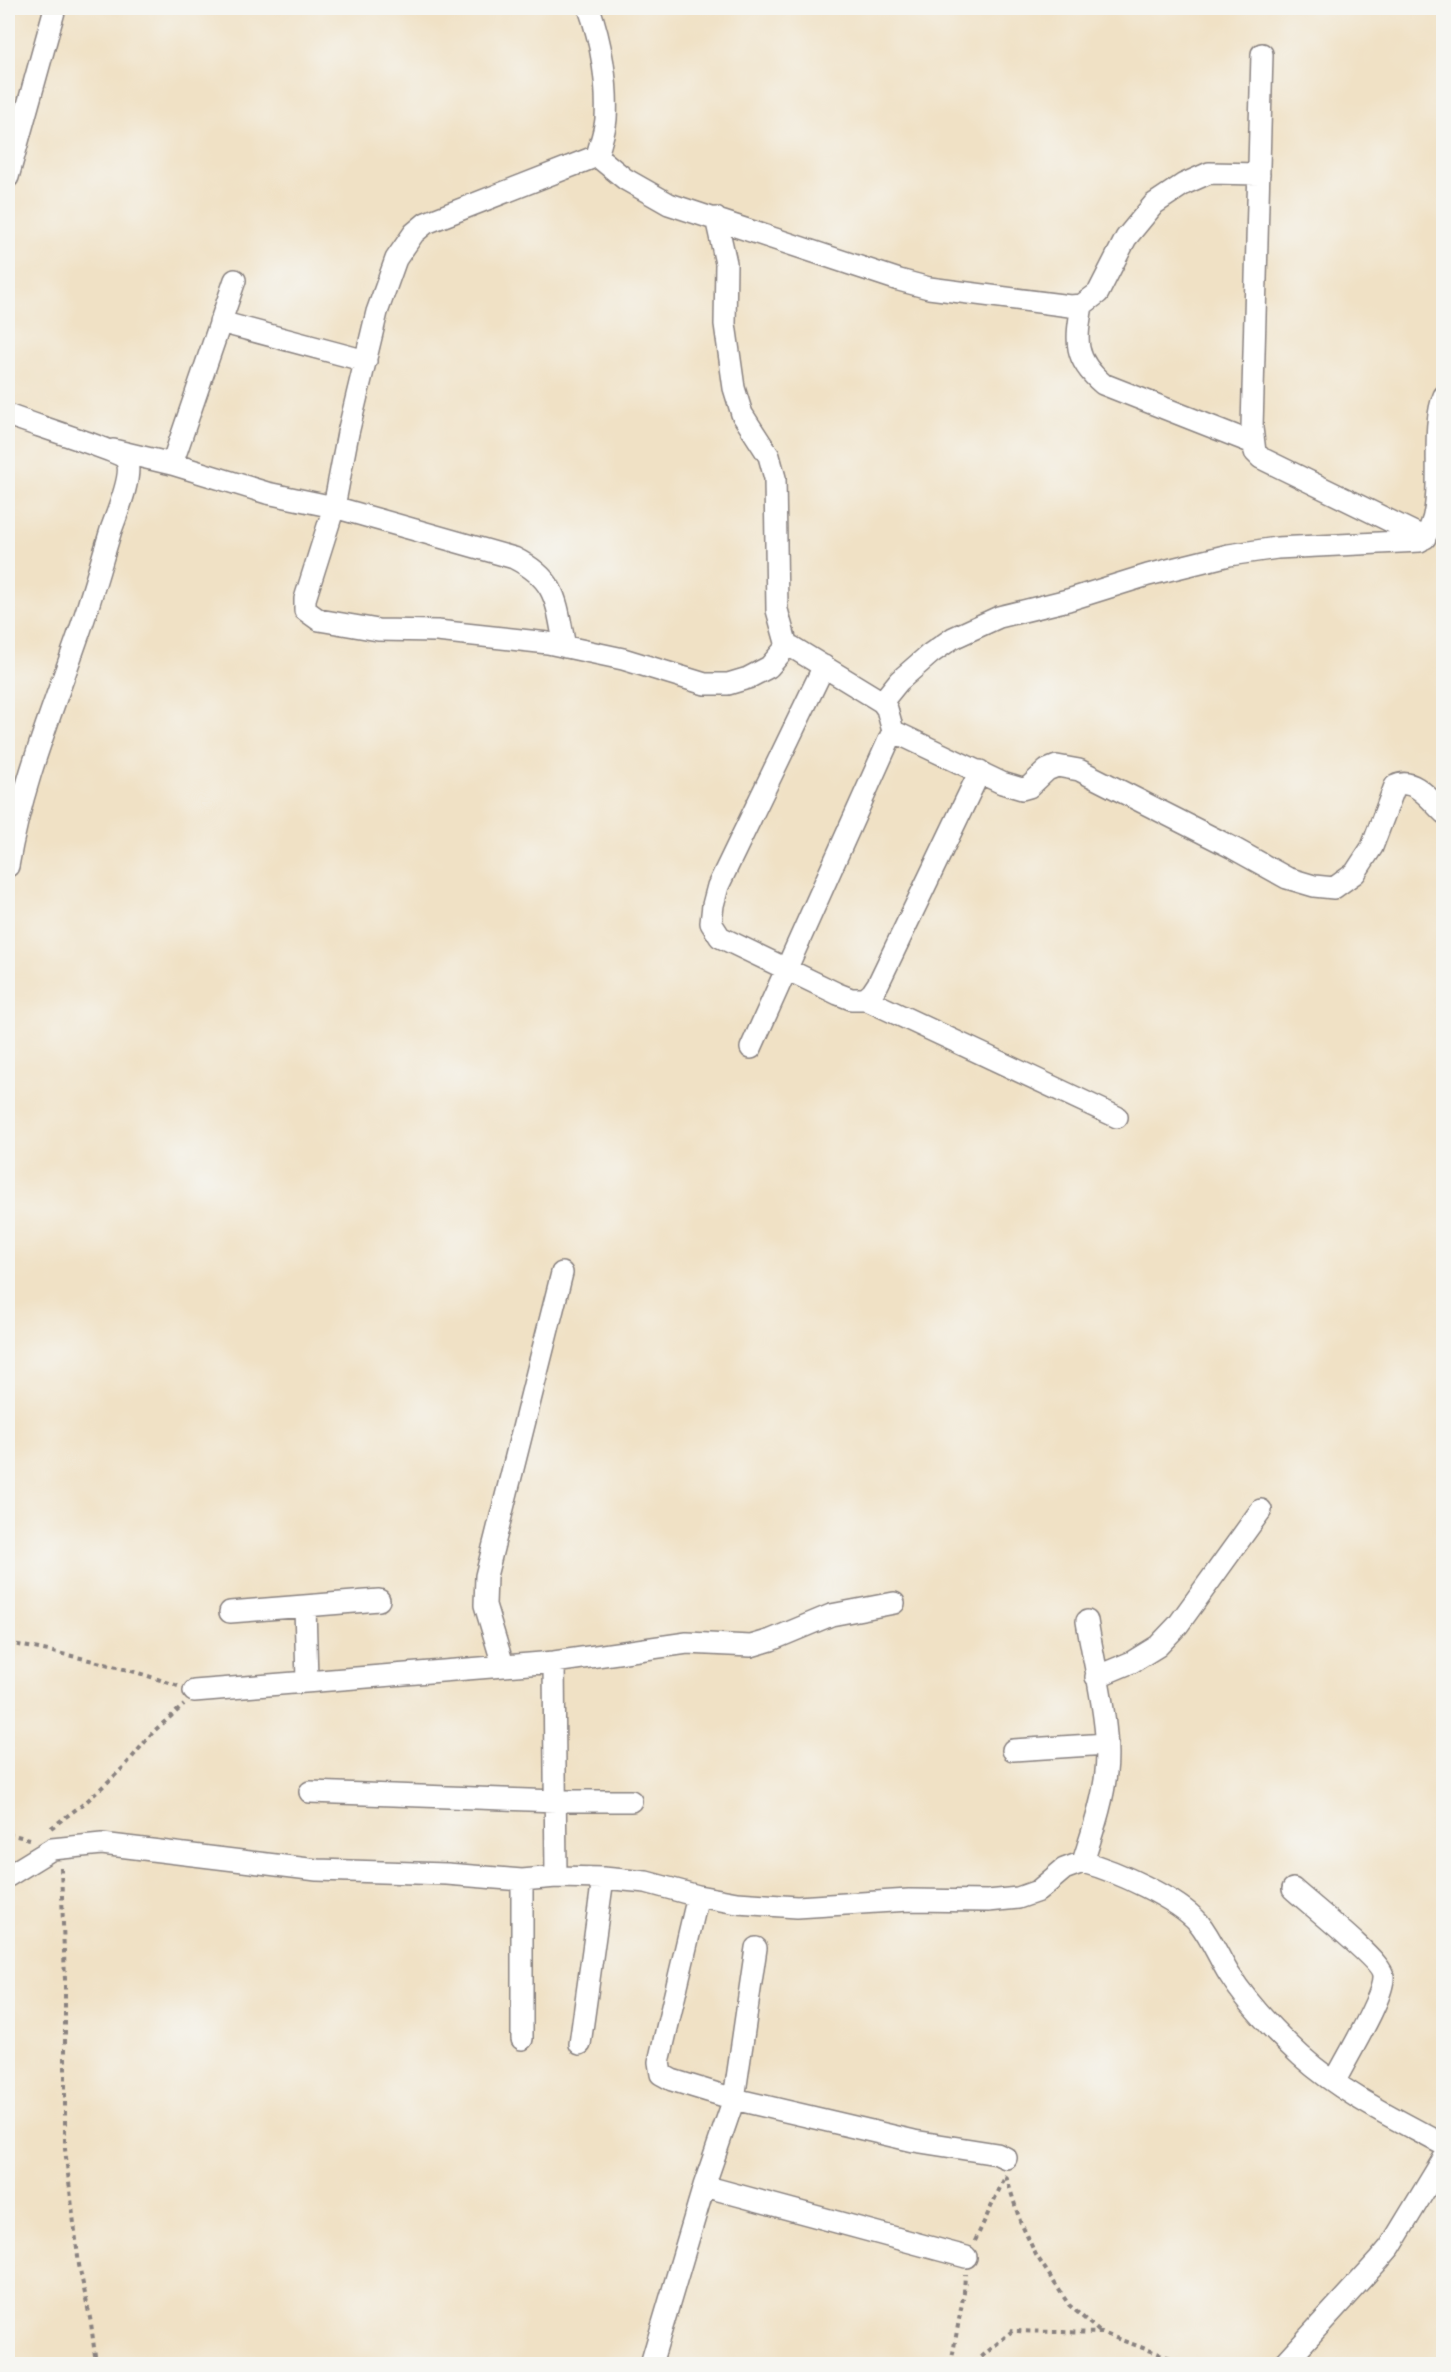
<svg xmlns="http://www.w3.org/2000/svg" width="1451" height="2372" viewBox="0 0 1451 2372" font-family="Alegreya,serif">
<rect width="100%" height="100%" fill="#f6f6f2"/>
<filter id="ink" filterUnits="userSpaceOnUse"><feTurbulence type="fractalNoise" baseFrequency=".0167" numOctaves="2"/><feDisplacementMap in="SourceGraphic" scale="12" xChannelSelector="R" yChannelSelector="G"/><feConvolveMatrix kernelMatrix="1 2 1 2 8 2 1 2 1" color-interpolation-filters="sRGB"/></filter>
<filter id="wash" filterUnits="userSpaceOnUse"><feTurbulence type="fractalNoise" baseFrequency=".008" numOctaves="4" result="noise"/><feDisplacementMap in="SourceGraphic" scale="24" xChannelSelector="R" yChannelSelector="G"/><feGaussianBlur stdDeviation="1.35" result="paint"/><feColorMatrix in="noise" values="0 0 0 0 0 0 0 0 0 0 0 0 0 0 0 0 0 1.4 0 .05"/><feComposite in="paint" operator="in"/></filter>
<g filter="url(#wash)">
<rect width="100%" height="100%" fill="#f0e1c5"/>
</g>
<g filter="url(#ink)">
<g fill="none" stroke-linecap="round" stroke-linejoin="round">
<defs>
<path id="minor" d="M 589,8 C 601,41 608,83 606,119 C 605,131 600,144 597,156 L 426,223 L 414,233 L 396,259 L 377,312 L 348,433 L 334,507 L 305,599 L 305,610 L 319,620 L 378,630 L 437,631 L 548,643 L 623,659 L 705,684 L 728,684 L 748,678 L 769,667 L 787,646 L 792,647 L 882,702 L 887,709 L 893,731
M 1262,54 L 1252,428 L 1255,452 L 1261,458 L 1425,538
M 597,156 L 625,179 L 669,204 L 899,280 L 929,288 L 1070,306 L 1082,305 L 1098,293 L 1126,238 L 1154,204 L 1184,184 L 1209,173 L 1259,174
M 8,177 L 55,8
M 716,218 L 726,263 L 725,324 L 734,388 L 742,414 L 769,456 L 775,478 L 777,610 L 787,646
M 1082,305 C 1076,341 1073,358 1103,384 L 1253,443
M 220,322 L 366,361
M 8,415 C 25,422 120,451 126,460 C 134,473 116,516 111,530 C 100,566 90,603 77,639 C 51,714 21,787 8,866
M 113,450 L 172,464 L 267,493 L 334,507 L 514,558 C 558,580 556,602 565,647
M 172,464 L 235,280
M 824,666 L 718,886 L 713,905 L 711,923 L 720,937 L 838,994 L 851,999 L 865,999 L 1117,1117
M 882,702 L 899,681 L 930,654 L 953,638 L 999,617 L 1068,600 L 1148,575 L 1229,555 L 1277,548 L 1420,541 C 1451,517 1427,435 1444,396
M 865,999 L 872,993 L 878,984 L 980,771
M 751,1048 L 893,731 L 1002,783 L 1022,789 L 1029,787 L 1047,770 L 1057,766 L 1079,770 L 1233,848 L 1287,878 L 1314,886 L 1334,888 L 1355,873 L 1372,847 L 1395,786 C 1414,776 1431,801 1444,813
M 305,1606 L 307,1681
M 230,1612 L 379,1600
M 554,1662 L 556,1877
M 503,1665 L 485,1605 L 486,1576 L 562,1273
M 1096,1677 L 1132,1662 L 1158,1646 L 1178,1625 L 1261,1510
M 194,1691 L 554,1662 L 687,1643 L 751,1646 L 771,1640 L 831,1615 L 894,1603
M 1013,1750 L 1107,1744
M 310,1792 L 556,1801 L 631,1801
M 1083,1862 C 1092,1833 1103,1803 1106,1772 C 1111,1729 1094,1665 1087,1621
M 8,1876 L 52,1849 L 102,1844 L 317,1870 L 447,1874 L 522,1880 L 556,1877 L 603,1878 L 646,1882 L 698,1896 L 737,1903 L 797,1907 L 909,1900 L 988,1901 L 1018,1898 L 1038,1891 L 1064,1869 L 1083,1862 C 1116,1871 1177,1898 1199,1923 C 1211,1938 1219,1958 1229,1974 C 1248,2004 1275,2032 1301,2056 C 1343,2094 1394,2118 1444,2145
M 522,1880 L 522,2039
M 1293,1889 C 1307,1902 1382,1961 1383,1976 C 1385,1996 1345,2060 1335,2081
M 698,1896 L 659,2062 L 661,2074 L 672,2080 L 734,2099 L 914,2141 L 997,2154 L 1006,2158
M 580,2044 L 603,1878
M 704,2186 L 734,2099 L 756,1948
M 651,2364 L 704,2186 L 966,2257
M 1284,2364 L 1379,2260 L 1390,2247 L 1444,2158"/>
</defs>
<use href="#minor" stroke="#898280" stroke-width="24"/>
<path stroke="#898280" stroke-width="4" stroke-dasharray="4.5 4.5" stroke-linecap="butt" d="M 8,1643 C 66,1654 122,1666 178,1686
M 51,1828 L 86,1802 L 124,1767 L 154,1731 L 184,1705
M 8,1834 L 30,1839
M 61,1868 L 65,1980 L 65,2149 L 79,2265 L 91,2323 L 96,2364
M 1006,2176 L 1020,2221 L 1036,2255 L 1069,2305 L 1101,2333
M 975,2241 L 1006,2175
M 951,2364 L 964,2292 L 965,2274
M 976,2364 L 979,2359 L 1012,2331 L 1102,2333 L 1187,2364"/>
<use href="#minor" stroke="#fff" stroke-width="21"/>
</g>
</g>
<rect width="1451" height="2372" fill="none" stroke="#f6f6f2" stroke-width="30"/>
</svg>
